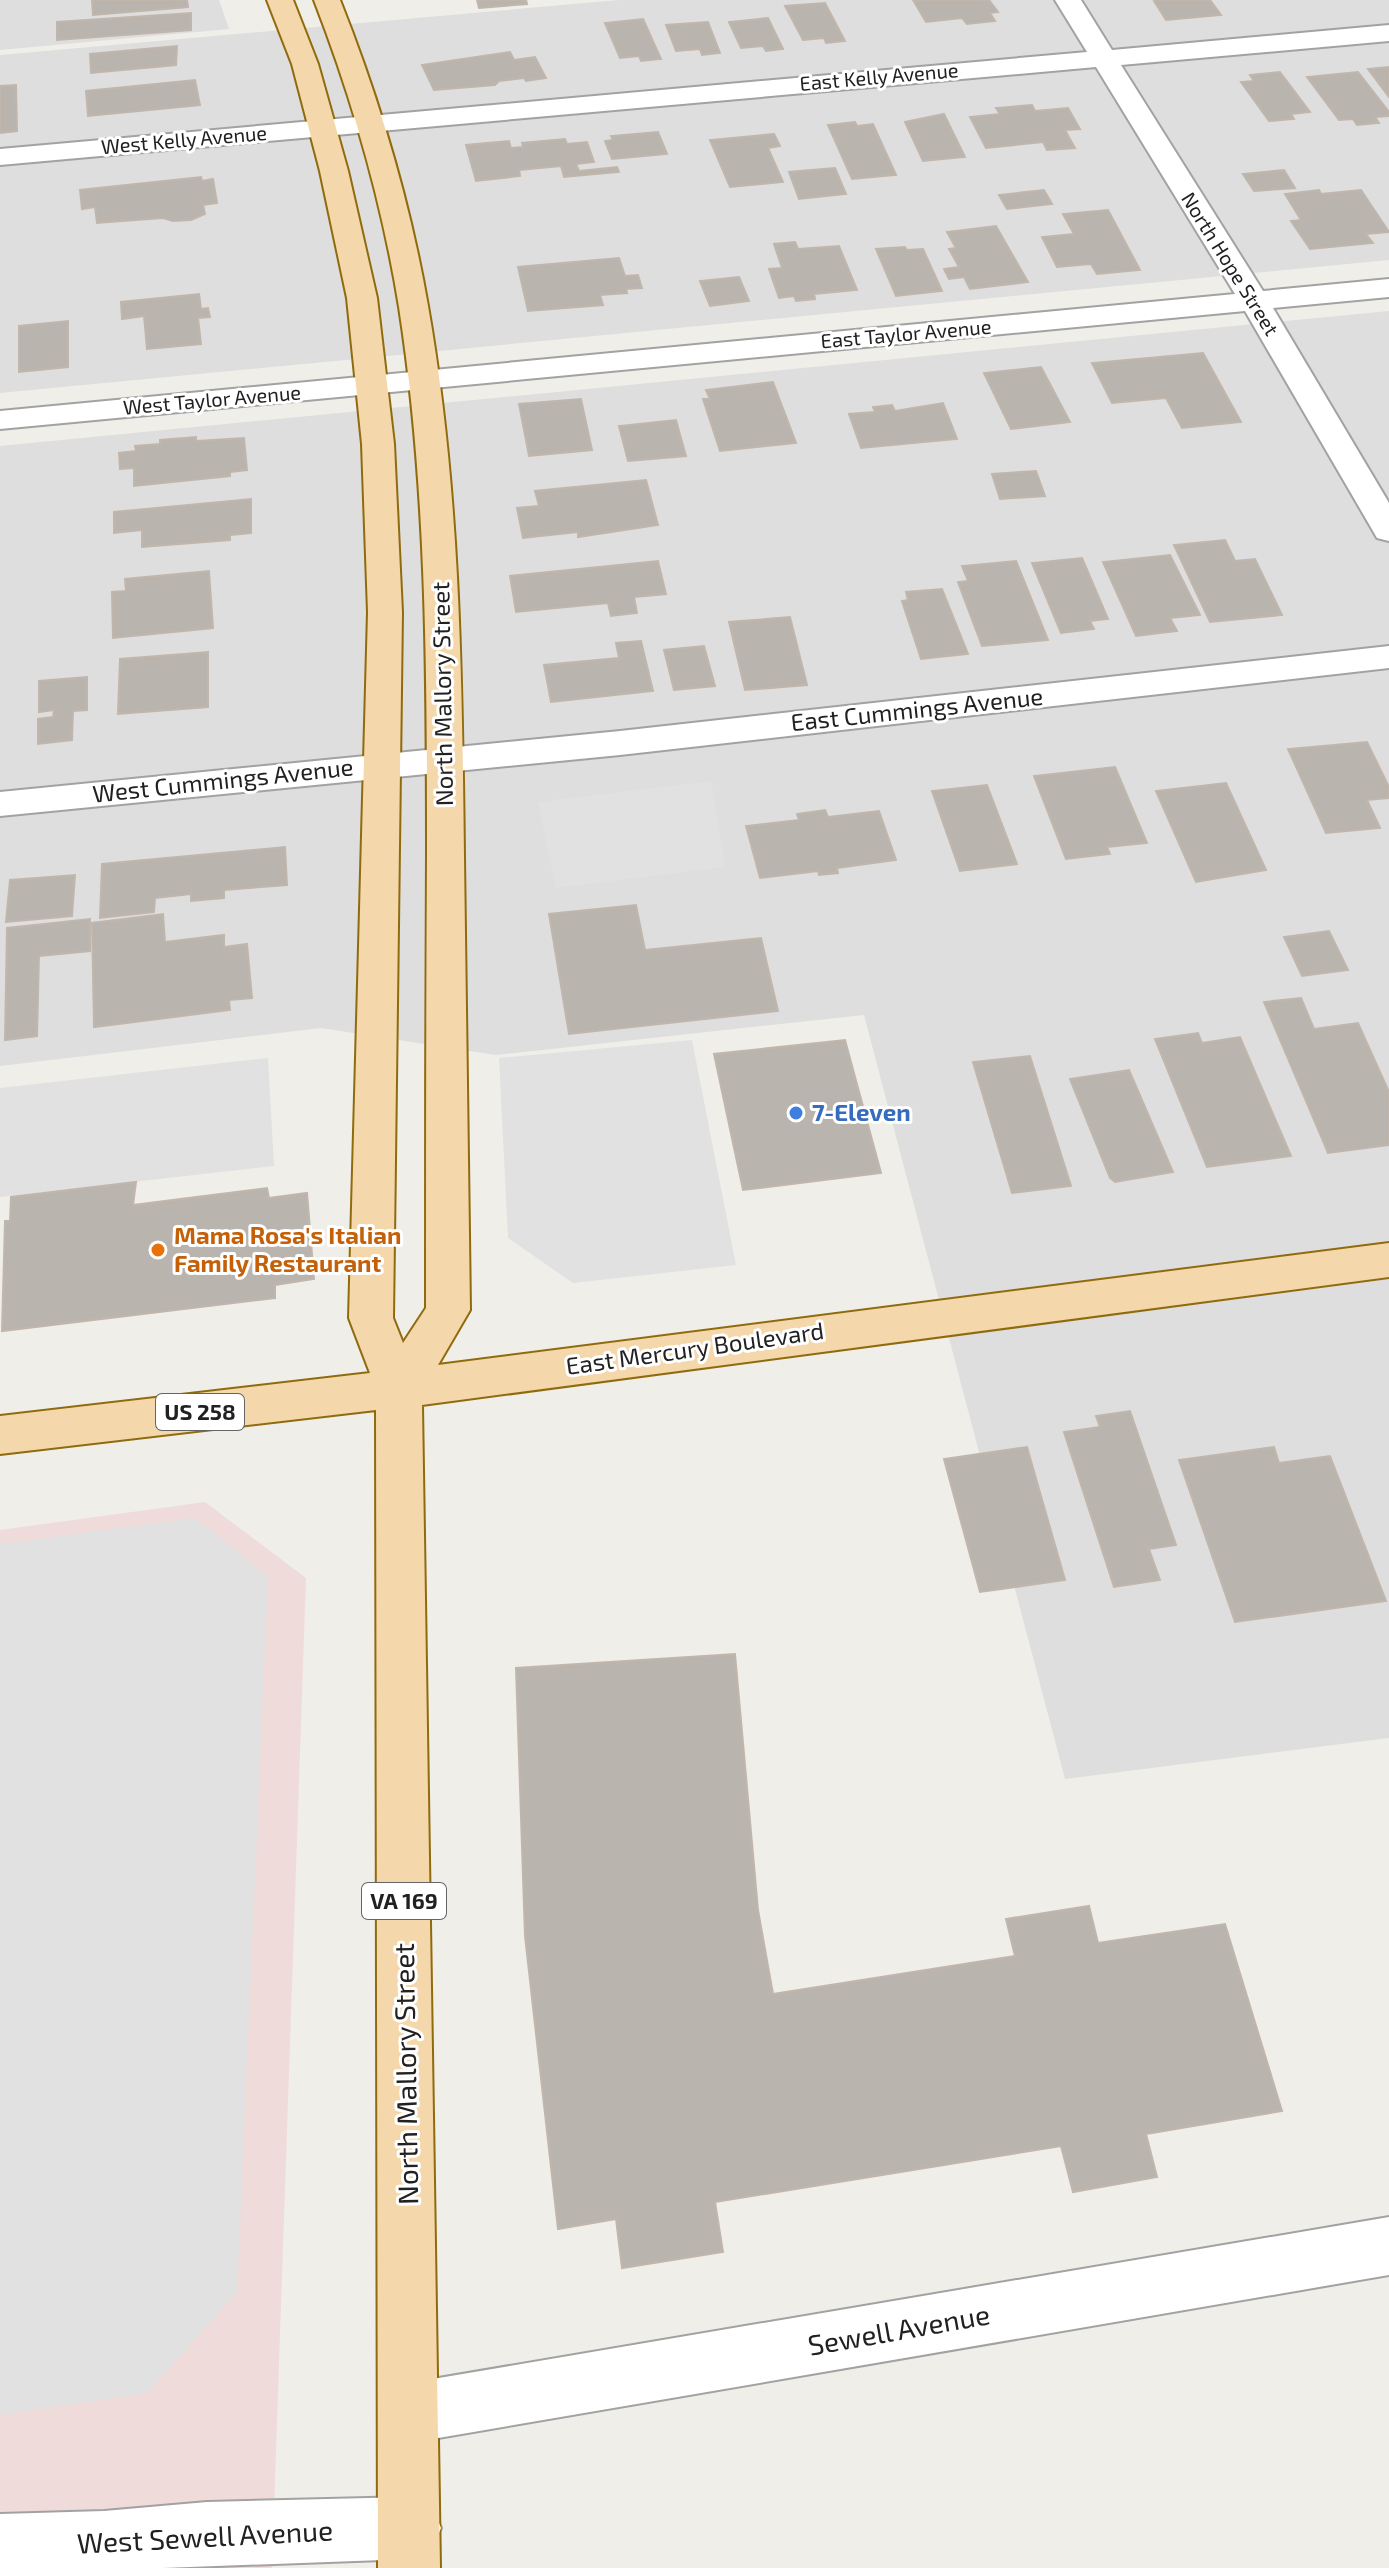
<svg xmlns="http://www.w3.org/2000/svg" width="1389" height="2568" viewBox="0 0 1389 2568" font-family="'Exo 2',sans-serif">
<rect width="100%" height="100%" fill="#f0eee9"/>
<path fill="#dfdede" d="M 0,0 L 219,0 L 229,29 L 0,50 Z
M 619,0 L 1389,0 L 1389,260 L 0,393 L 0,55 Z
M 1389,311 L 1389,1738 L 1065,1779 L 864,1015 L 496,1055 L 321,1028 L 0,1066 L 0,446 Z"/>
<path fill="#efdcda" d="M 205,1502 L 306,1578 L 272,2568 L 0,2568 L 0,1530 Z"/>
<path fill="#e1e1e1" d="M 711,781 L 725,867 L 556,888 L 538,802 Z
M 692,1040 L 736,1265 L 573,1283 L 508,1238 L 499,1058 Z
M 268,1058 L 274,1166 L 0,1197 L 0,1088 Z
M 196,1518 L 268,1577 L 237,2292 L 147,2393 L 0,2415 L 0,1544 Z"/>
<path fill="#bab4ae" stroke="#c1b6ac" stroke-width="2" d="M 92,0 L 187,0 L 188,7 L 93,15 Z
M 477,0 L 526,0 L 527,4 L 479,8 Z
M 913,0 L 989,0 L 998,12 L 990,13 L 995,21 L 967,24 L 962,18 L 926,22 Z
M 1157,0 L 1210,0 L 1221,15 L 1166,20 L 1154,1 Z
M 825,3 L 845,41 L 826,43 L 824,38 L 803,40 L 785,6 Z
M 191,13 L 191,30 L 57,40 L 57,22 Z
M 768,18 L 783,49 L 766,51 L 763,46 L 741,48 L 729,22 Z
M 643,19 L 661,59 L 641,61 L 639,56 L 620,58 L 605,23 Z
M 708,22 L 720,53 L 702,55 L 700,49 L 676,51 L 666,25 Z
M 177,46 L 176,65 L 91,73 L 90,54 Z
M 510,52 L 514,60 L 535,57 L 546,78 L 526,81 L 524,78 L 499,81 L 495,85 L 434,90 L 422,65 Z
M 1389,67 L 1389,97 L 1368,69 Z
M 1280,72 L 1310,112 L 1291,114 L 1294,119 L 1269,121 L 1241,82 L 1254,81 L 1250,75 Z
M 1358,72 L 1389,112 L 1389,116 L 1375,117 L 1379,123 L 1357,125 L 1353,119 L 1339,120 L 1307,77 Z
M 195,80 L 200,105 L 88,116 L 86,91 Z
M 16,85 L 17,131 L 0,133 L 0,86 Z
M 1032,105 L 1035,111 L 1068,108 L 1080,129 L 1065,130 L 1075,148 L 1047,150 L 1043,142 L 986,148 L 970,117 L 1000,114 L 996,108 Z
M 944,114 L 965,157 L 923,161 L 905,122 Z
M 855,122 L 857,126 L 873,124 L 896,175 L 852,179 L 828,125 Z
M 658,132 L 667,154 L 612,159 L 605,141 L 613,140 L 611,136 Z
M 774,134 L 780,146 L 768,148 L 783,182 L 730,187 L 710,140 Z
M 565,139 L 567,144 L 587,142 L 594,162 L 576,164 L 579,171 L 617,167 L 619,172 L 564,177 L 561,166 L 519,170 L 520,176 L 476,181 L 466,145 L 509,141 L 511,148 L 523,147 L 522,143 Z
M 835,168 L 846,194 L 799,199 L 789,172 Z
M 1284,170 L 1295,188 L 1254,191 L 1243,174 Z
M 201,177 L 202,181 L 213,179 L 217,203 L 203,205 L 205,214 L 191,220 L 173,221 L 163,218 L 97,223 L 95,207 L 82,209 L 80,190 Z
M 1044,190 L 1052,204 L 1007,209 L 999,195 Z
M 1319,190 L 1321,194 L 1361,190 L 1389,232 L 1366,234 L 1373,243 L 1310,249 L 1291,221 L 1301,220 L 1285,194 Z
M 1108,210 L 1140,270 L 1097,274 L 1091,264 L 1057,267 L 1042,237 L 1074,234 L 1063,214 Z
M 996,226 L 1028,282 L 970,289 L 964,277 L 949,279 L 944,269 L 959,267 L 949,249 L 956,248 L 947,232 Z
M 795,242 L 798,249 L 839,246 L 857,290 L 814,294 L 815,299 L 796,301 L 794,296 L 779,298 L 769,269 L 782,268 L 774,244 Z
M 905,247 L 907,250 L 923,249 L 942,291 L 896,296 L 876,249 Z
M 619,258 L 625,276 L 638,275 L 642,288 L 626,289 L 627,293 L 600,295 L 603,305 L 528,311 L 518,267 Z
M 739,277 L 749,301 L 710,306 L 700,281 Z
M 199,294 L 201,309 L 208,308 L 210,317 L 198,318 L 201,344 L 147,349 L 144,316 L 122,319 L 121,302 Z
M 68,321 L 68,367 L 19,372 L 19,326 Z
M 1203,353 L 1241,422 L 1182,428 L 1166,398 L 1112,403 L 1092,363 Z
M 1041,367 L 1070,422 L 1011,429 L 984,373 Z
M 773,382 L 796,443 L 720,451 L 703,399 L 710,399 L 706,390 Z
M 581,399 L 592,450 L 529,456 L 519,404 Z
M 943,403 L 957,439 L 861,448 L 849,414 L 875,412 L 873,407 L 892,405 L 895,411 Z
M 676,420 L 686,456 L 628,461 L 619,426 Z
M 196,437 L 196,441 L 244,438 L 247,470 L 230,472 L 230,476 L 134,486 L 134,468 L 120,469 L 119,453 L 136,451 L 135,446 L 160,444 L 160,440 Z
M 1036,471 L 1045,496 L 1000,499 L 992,474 Z
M 646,480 L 658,525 L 578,537 L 578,532 L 523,538 L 517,508 L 539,506 L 535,491 Z
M 251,499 L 251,533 L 230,535 L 230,540 L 142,547 L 142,530 L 114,533 L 114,512 Z
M 1225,540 L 1235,561 L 1255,559 L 1282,615 L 1210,622 L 1174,545 Z
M 1170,555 L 1200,615 L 1170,618 L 1177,631 L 1136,636 L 1103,562 Z
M 1082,558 L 1108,619 L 1090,621 L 1094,629 L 1061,633 L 1032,563 Z
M 658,561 L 666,594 L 634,597 L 637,613 L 611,616 L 608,603 L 516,612 L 510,576 Z
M 1016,561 L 1048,640 L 982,646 L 958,582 L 968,581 L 962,566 Z
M 209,571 L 213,628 L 113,638 L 112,592 L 126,591 L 125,579 Z
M 942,589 L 968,654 L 921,659 L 902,601 L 908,600 L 906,592 Z
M 790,617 L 807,685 L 745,690 L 729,622 Z
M 641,641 L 653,691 L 551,702 L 544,665 L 619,658 L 616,643 Z
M 704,646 L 715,686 L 674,690 L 664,650 Z
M 208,652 L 208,707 L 118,714 L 120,659 Z
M 87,677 L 87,710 L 73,711 L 72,740 L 38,744 L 38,719 L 53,717 L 54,710 L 39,712 L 39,681 Z
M 1367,742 L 1389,787 L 1389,798 L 1367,800 L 1380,828 L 1326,833 L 1288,749 Z
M 1115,767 L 1147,843 L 1107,847 L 1110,854 L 1066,859 L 1034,776 Z
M 1226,783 L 1266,870 L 1196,882 L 1156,791 Z
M 987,785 L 1017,864 L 960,871 L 932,791 Z
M 825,810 L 828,817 L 879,811 L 896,860 L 837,868 L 838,873 L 819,875 L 818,871 L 760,878 L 746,826 L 799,820 L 797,814 Z
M 285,847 L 287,885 L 224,890 L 224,898 L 191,901 L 191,894 L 155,898 L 154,912 L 100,918 L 102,864 Z
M 75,875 L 72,916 L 6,922 L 10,880 Z
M 636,905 L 645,950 L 761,938 L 778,1011 L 569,1034 L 549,914 Z
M 163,914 L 165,942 L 224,935 L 224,947 L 247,944 L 252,998 L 229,1000 L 230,1010 L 94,1027 L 92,923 Z
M 90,919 L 90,951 L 39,956 L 37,1036 L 5,1040 L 7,928 Z
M 1329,931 L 1348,970 L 1302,976 L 1284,937 Z
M 1301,998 L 1314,1029 L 1358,1023 L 1389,1092 L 1389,1145 L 1328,1153 L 1264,1002 Z
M 1198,1033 L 1202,1043 L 1240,1037 L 1291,1156 L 1207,1167 L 1155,1039 Z
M 845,1040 L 881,1173 L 743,1190 L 714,1054 Z
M 1030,1056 L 1071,1186 L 1012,1193 L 973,1062 Z
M 1129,1070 L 1173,1172 L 1115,1182 L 1110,1178 L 1070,1079 Z
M 136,1182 L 133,1205 L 267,1188 L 269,1198 L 307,1193 L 314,1279 L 275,1285 L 275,1298 L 2,1331 L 5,1221 L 10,1221 L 11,1197 Z
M 1130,1411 L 1176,1545 L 1149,1549 L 1160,1580 L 1114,1587 L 1064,1432 L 1100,1427 L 1096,1416 Z
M 1027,1447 L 1065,1580 L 980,1592 L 944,1459 Z
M 1274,1447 L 1279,1463 L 1330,1456 L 1386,1601 L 1235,1622 L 1179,1460 Z
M 735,1654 L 758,1910 L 773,1994 L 1015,1956 L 1006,1919 L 1089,1906 L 1098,1943 L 1225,1924 L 1282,2111 L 1146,2134 L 1157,2177 L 1073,2192 L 1061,2146 L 715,2202 L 723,2252 L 622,2268 L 616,2219 L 558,2229 L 525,1936 L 516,1668 Z"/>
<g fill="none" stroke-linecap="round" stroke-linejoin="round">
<defs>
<path id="minor" d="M 1055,0 L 1081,0 L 1112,50 L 1389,25 L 1389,41 L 1121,65 L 1263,291 L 1389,279 L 1389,297 L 1273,308 L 1389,503 L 1389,541 L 1377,538 L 1373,531 L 1245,311 L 0,429 L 0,411 L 1235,294 L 1096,67 L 0,165 L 0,149 L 1087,52 Z
M 1389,646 L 1389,668 L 620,755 L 0,816 L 0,792 L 620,731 Z
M 1389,2217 L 1389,2275 L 409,2443 L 388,2434 L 379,2413 L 388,2392 L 409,2383 Z
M 410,2497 L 432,2506 L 441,2528 L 432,2550 L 410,2559 L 163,2568 L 0,2568 L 0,2514 L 104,2511 L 207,2502 Z"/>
<path id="major" d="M 267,0 L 293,0 L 318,64 L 348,171 L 377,298 L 394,444 L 402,612 L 393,1318 L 403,1343 L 426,1308 C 426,1157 426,1007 427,856 C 427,673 427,488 399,307 C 382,202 352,98 314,0 L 340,0 C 379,98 410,202 428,306 C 460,488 462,674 464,857 C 466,1008 468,1159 470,1310 L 438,1365 L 1389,1243 L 1389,1277 L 422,1405 L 440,2568 L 378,2568 L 376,1410 L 0,1454 L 0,1416 L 370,1373 L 349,1318 L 368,612 L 362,444 L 347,298 L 320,171 L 292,64 Z"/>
</defs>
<use href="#minor" stroke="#a2a2a2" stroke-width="4"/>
<use href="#major" stroke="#906b0e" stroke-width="4"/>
<use href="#minor" fill="#fff" fill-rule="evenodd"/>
<use href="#major" fill="#f4d7aa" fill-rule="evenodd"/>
</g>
<circle fill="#3f7fe0" stroke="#fff" stroke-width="3" cx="796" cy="1113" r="8"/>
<circle fill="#e8710a" stroke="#fff" stroke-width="3" cx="158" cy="1250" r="8"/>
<g text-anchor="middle" stroke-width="6" stroke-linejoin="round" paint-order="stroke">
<g font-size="20" fill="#212121" stroke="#fff">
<text transform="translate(879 77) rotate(-5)" y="7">East Kelly Avenue</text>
<text transform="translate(184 140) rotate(-5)" y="7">West Kelly Avenue</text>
<text transform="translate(1230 264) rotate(58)" y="7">North Hope Street</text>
<text transform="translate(906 334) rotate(-5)" y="7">East Taylor Avenue</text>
<text transform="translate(212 400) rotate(-5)" y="7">West Taylor Avenue</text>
</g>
<g fill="#fff" stroke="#646464" stroke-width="2">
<rect x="156" y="1394" width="88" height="36" rx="6"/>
<rect x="362" y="1883" width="84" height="36" rx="6"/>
</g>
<g font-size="22" font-weight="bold" fill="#212121">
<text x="200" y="1420">US 258</text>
<text x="404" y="1909">VA 169</text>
</g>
<g font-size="24" fill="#212121" stroke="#fff">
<text transform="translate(443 694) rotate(-91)" y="8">North Mallory Street</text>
<text transform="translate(917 710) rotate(-6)" y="8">East Cummings Avenue</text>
<text transform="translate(223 781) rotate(-6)" y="8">West Cummings Avenue</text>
<text transform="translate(695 1349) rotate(-8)" y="8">East Mercury Boulevard</text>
</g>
<g font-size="24" font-weight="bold" fill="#366cbe" stroke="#fff" text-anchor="start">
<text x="812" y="1121">7-Eleven</text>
</g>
<g font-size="24" font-weight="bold" fill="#c56008" stroke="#fff" text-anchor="start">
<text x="174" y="1244">Mama Rosa's Italian<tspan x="174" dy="28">Family Restaurant</tspan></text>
</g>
<g font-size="28" fill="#212121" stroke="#fff">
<text transform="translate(406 2074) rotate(-91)" y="10">North Mallory Street</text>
<text transform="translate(899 2330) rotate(-10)" y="10">Sewell Avenue</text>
<text transform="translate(205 2537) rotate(-3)" y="10">West Sewell Avenue</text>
</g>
</g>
</svg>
